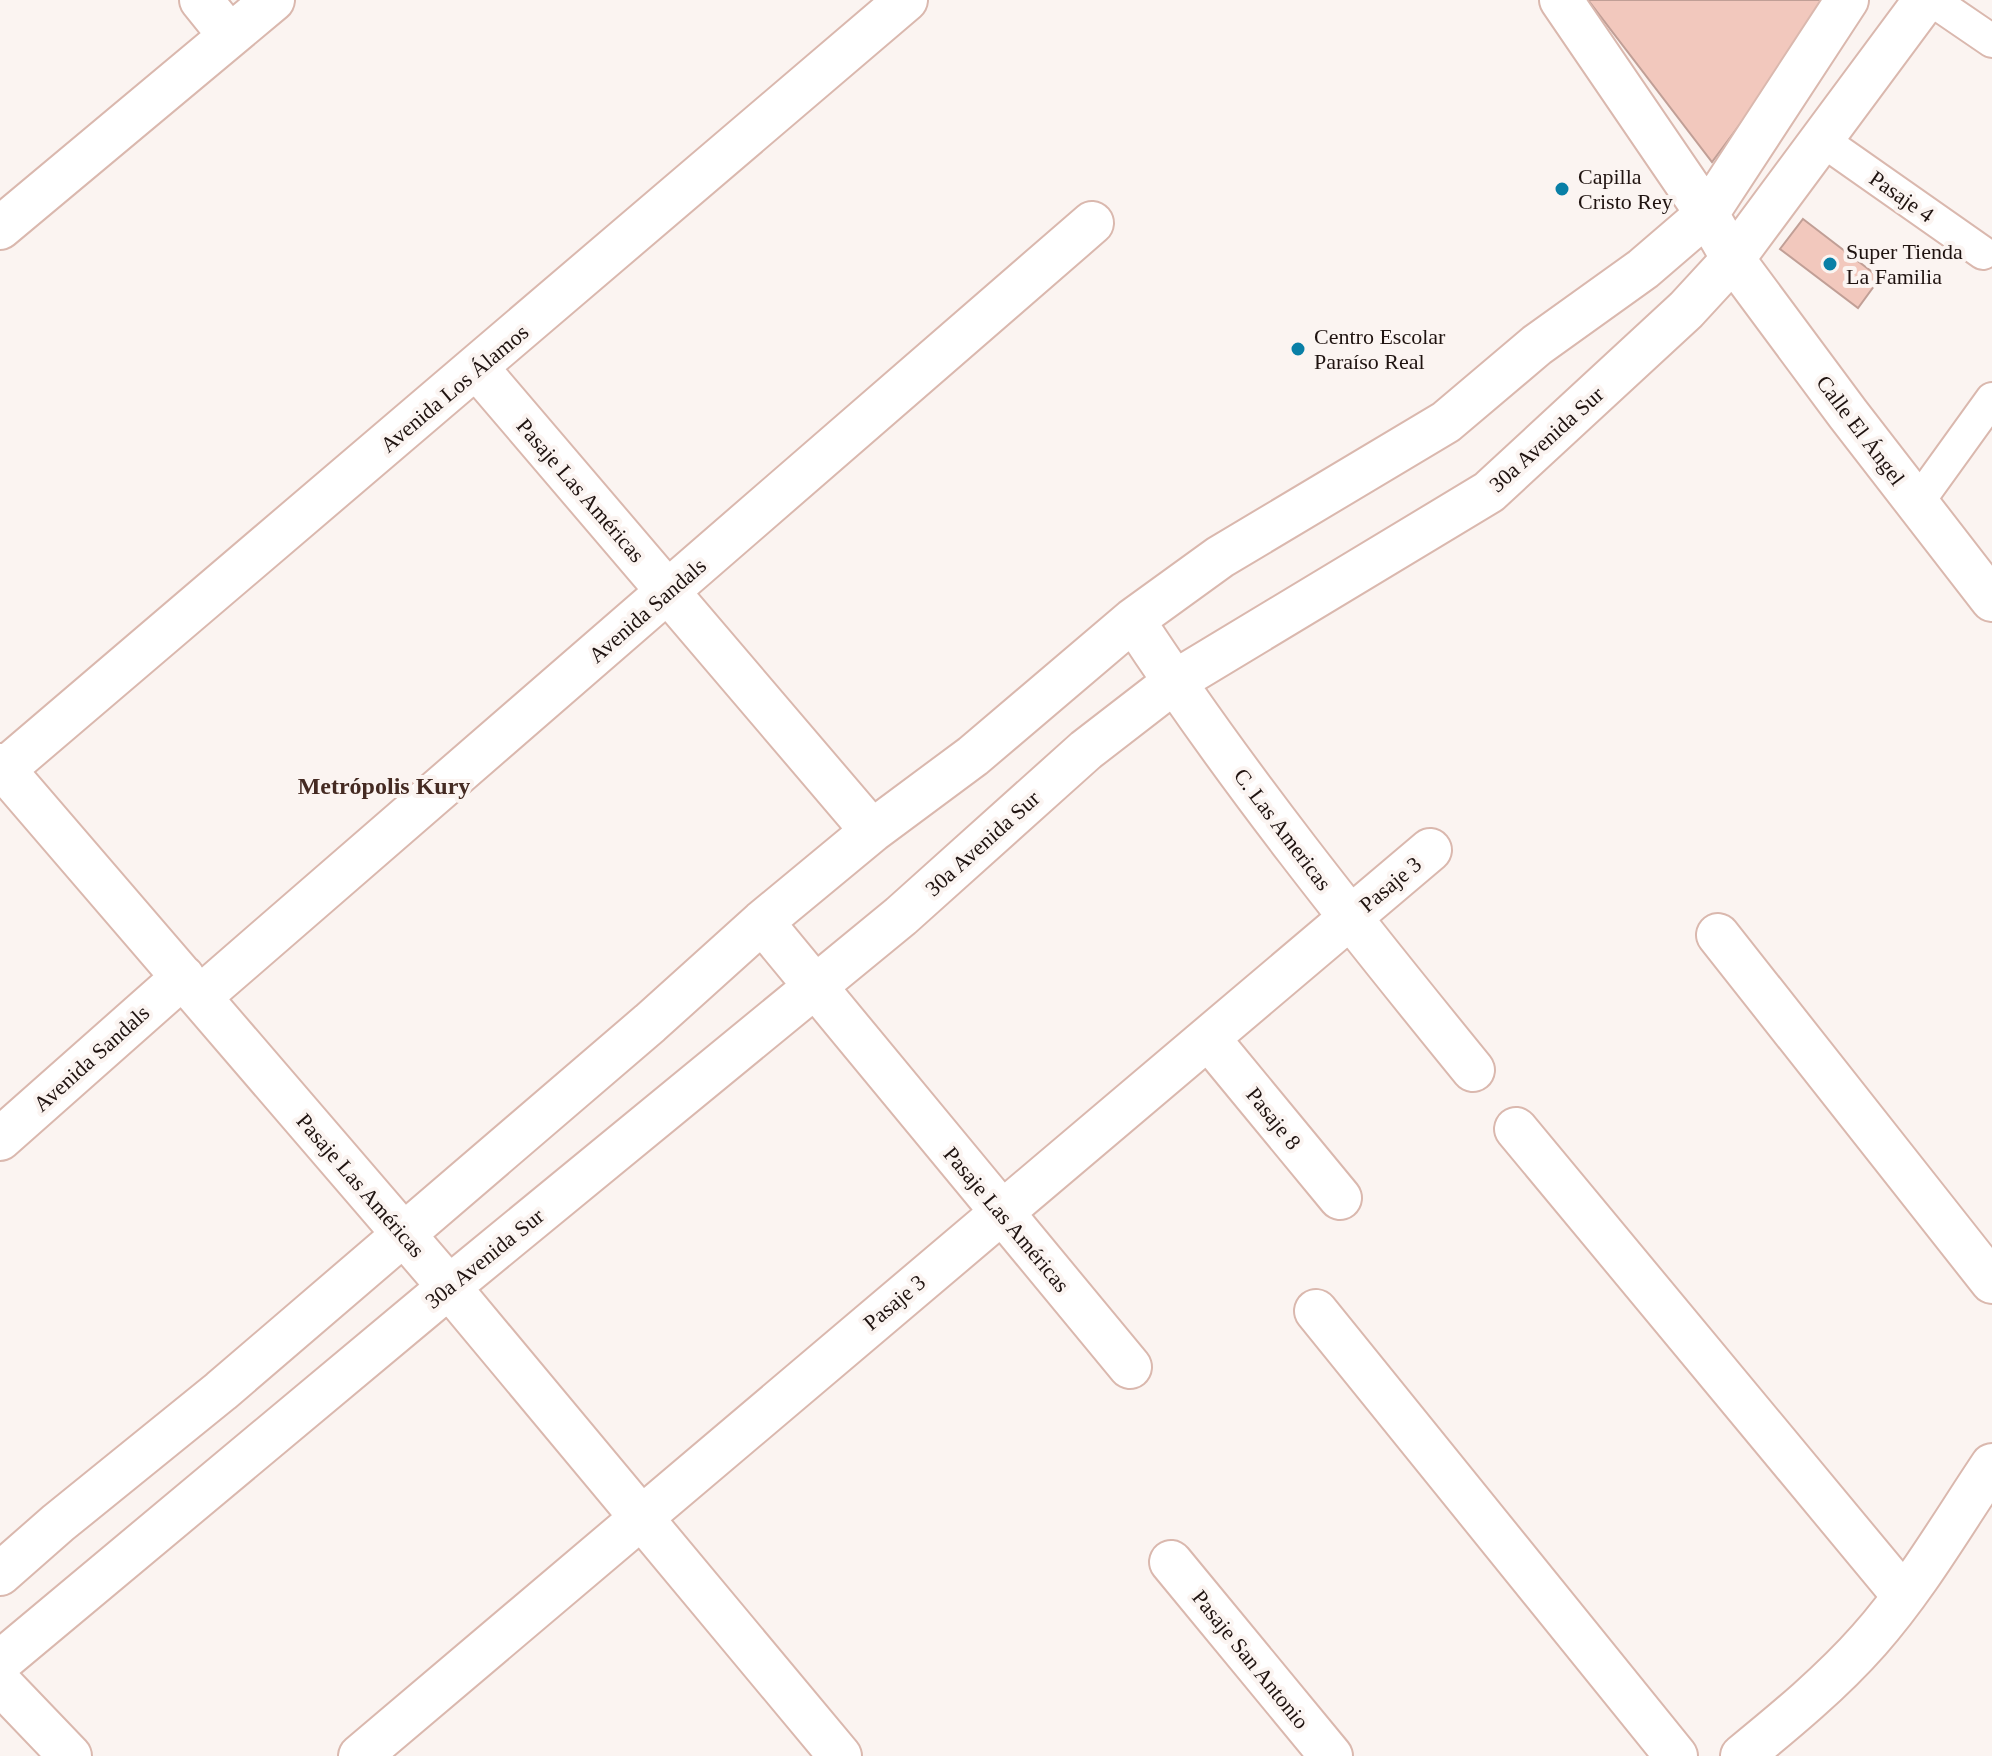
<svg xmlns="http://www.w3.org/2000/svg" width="1992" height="1756" viewBox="0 0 1992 1756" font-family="'Times New Roman',serif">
<rect width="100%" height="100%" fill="#fbf4f1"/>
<path fill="#f2c8bd" stroke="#c19f96" stroke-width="2" d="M 1588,0 L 1832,0 L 1712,162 Z
M 1803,219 L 1880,278 L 1858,308 L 1780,249 Z"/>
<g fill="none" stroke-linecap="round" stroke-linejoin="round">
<defs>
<path id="pedestrian" d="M 1932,0 L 1992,41
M 1822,140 L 1983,253
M 1917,503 L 1992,399"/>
<path id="minor" d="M 201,0 L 230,36
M 1561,0 L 1707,214 L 1733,259 L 1848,414 L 1992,600
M 0,228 L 273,0
M 477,368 L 872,831
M 1133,620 C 1236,777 1354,924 1473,1070
M 0,765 L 449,1287 L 840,1756
M 0,773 L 906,0
M 762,922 L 1130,1367
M 1718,935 L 1992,1282
M 200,997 L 1092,223
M 1208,1038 L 1340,1198
M 1516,1129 L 1903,1595
M 0,1139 L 183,977
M 1316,1311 L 1676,1756
M 1171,1562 L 1331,1756
M 0,1574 L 58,1523 L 221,1391 L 650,1023 L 762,922 L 872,831 L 973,756 L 1133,620 L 1220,557 L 1446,422 L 1537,345 L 1643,269 L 1707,214 L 1847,0
M 0,1662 L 449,1287 L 901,916 L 1086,750 L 1174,682 L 1489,492 L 1686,310 L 1733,259 L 1925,0
M 0,1683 L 70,1756
M 360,1756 L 1430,850
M 1742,1756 C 1785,1721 1832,1682 1869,1640 C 1916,1587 1953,1523 1992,1465"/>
</defs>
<use href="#pedestrian" stroke="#dab8ae" stroke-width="36"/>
<use href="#minor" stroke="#dab8ae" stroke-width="46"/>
<use href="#pedestrian" stroke="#fff" stroke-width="32"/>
<use href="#minor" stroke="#fff" stroke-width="42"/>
</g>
<g fill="#097fa6" stroke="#fbf4f1" stroke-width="3">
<circle cx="1562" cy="189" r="8"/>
<circle cx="1830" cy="264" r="8"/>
<circle cx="1298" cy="349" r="8"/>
</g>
<g text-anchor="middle" stroke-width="8" stroke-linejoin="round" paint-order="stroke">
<g font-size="22" fill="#1f1310" stroke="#fbf4f1" text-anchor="start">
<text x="1578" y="184">Capilla<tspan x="1578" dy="25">Cristo Rey</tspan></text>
<text x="1846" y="259">Super Tienda<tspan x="1846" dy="25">La Familia</tspan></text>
<text x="1314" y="344">Centro Escolar<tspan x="1314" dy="25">Paraíso Real</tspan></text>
</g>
<g font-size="22" fill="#1f1310" stroke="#fbf4f1">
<text transform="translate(1902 196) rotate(35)" y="8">Pasaje 4</text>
<text transform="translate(454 388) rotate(-40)" y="8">Avenida Los Álamos</text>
<text transform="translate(1861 430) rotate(53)" y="8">Calle El Ángel</text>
<text transform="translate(1546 439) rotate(-42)" y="8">30a Avenida Sur</text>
<text transform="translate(581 490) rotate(49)" y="8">Pasaje Las Américas</text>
<text transform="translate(647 610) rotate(-41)" y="8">Avenida Sandals</text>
<text transform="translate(1283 829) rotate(53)" y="8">C. Las Americas</text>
<text transform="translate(982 843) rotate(-42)" y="8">30a Avenida Sur</text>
<text transform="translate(1390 884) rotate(-40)" y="8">Pasaje 3</text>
<text transform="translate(91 1058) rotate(-42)" y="8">Avenida Sandals</text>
<text transform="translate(1274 1118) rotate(51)" y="8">Pasaje 8</text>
<text transform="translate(361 1185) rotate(49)" y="8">Pasaje Las Américas</text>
<text transform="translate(1007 1219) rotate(50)" y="8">Pasaje Las Américas</text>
<text transform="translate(484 1258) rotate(-39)" y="8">30a Avenida Sur</text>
<text transform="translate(894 1302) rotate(-40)" y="8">Pasaje 3</text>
<text transform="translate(1251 1659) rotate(51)" y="8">Pasaje San Antonio</text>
</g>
<g font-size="24" font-weight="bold" fill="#442a22" stroke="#fbf4f1">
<text x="384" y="794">Metrópolis Kury</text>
</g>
</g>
</svg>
